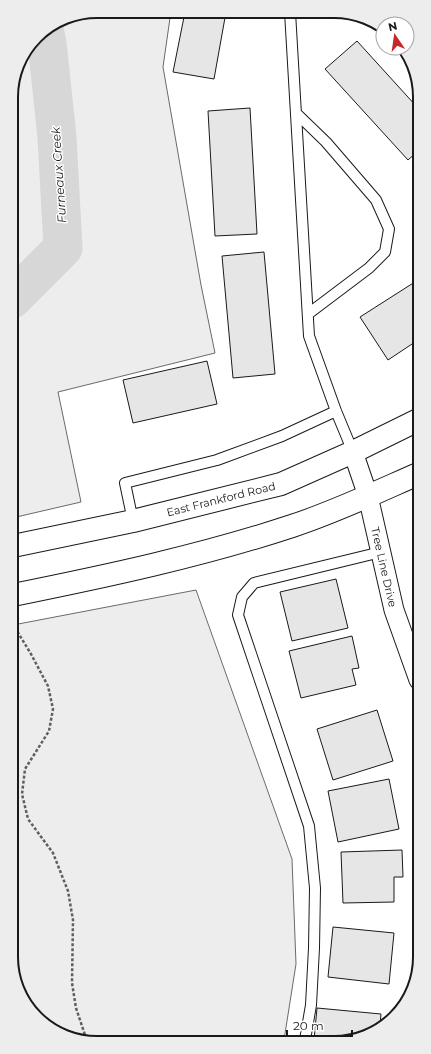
<svg xmlns="http://www.w3.org/2000/svg" width="431" height="1054" viewBox="0 0 431 1054" font-family="Montserrat,sans-serif">
<rect width="100%" height="100%" fill="#fff"/>
<path fill="#ededed" stroke="#6a6a6a" d="M 97,11 L 171,11 L 163,67 L 201,285 L 215,353 L 58,392 L 81,502 L 12,518 L 11,91 L 20,59 L 40,32 L 64,17 Z
M 196,590 L 292,859 L 296,964 L 284,1040 L 80,1041 L 36,1018 L 14,979 L 13,625 Z"/>
<g fill="none" stroke-linecap="round" stroke-linejoin="round">
<path stroke="#d7d7d7" stroke-width="39" d="M 12,299 L 63,248 L 57,137 L 47,43 L 44,30"/>
</g>
<path fill="#e6e6e6" stroke="#1a1a1a" d="M 185,12 L 226,12 L 214,79 L 173,72 Z
M 357,41 L 417,107 L 417,152 L 408,160 L 325,69 Z
M 250,108 L 257,234 L 215,236 L 208,111 Z
M 264,252 L 275,374 L 233,378 L 222,256 Z
M 418,280 L 418,340 L 388,360 L 360,317 Z
M 207,361 L 217,404 L 133,423 L 123,380 Z
M 336,579 L 348,628 L 292,641 L 280,592 Z
M 352,636 L 359,668 L 352,669 L 356,685 L 301,698 L 289,651 Z
M 377,710 L 393,761 L 333,780 L 317,729 Z
M 389,779 L 399,829 L 338,842 L 328,791 Z
M 402,850 L 403,877 L 394,877 L 394,902 L 343,903 L 341,852 Z
M 333,927 L 394,933 L 389,984 L 328,977 Z
M 317,1008 L 381,1014 L 380,1025 L 356,1040 L 314,1040 Z"/>
<g fill="none" stroke-linecap="round" stroke-linejoin="round">
<defs>
<path id="lane" d="M 290,12 L 309,336 L 336,411 L 353,452
M 296,113 L 326,142 L 376,200 L 389,229 L 385,252 L 369,268 L 308,314
M 133,521 L 125,483 L 217,460 L 282,436 L 336,411
M 305,1040 L 311,1005 L 314,948 L 315,888 L 309,826 L 238,615 L 242,597 L 254,583 L 381,552"/>
<path id="street" d="M 353,452 L 368,496 L 394,610 L 419,680"/>
<path id="secondary" d="M 13,546 L 133,521 L 281,484 L 353,452 L 418,420
M 13,595 C 107,576 201,556 292,526 C 335,512 377,492 418,474"/>
</defs>
<use href="#lane" stroke="#1a1a1a" stroke-width="12"/>
<use href="#street" stroke="#1a1a1a" stroke-width="21"/>
<use href="#secondary" stroke="#1a1a1a" stroke-width="24"/>
<path stroke="#5f5f5f" stroke-width="2.5" stroke-dasharray="3 2" stroke-linecap="butt" d="M 12,468 C 17,475 18,485 12,492
M 14,617 L 17,631 L 31,654 L 48,686 L 53,709 L 49,731 L 25,769 L 22,794 L 28,819 L 53,853 L 68,891 L 73,920 L 72,983 L 76,1008 L 87,1041"/>
<use href="#lane" stroke="#fff" stroke-width="10"/>
<use href="#street" stroke="#fff" stroke-width="19"/>
<use href="#secondary" stroke="#fff" stroke-width="22"/>
</g>
<g text-anchor="middle" stroke-width="3" stroke-linejoin="round" paint-order="stroke">
<g font-size="11" fill="#1a1a1a" stroke="#fff">
<text transform="translate(221 499) rotate(-14)" y="4">East Frankford Road</text>
<text transform="translate(384 567) rotate(77)" y="4">Tree Line Drive</text>
</g>
<g font-size="12" font-style="italic" fill="#1a1a1a" stroke="#fff">
<text transform="translate(59 175) rotate(-94)" y="4">Furneaux Creek</text>
</g>
</g>
<path d="M0 0H431V1054H0ZM97 18H334A79 79 0 0 1 413 97V957A79 79 0 0 1 334 1036H97A79 79 0 0 1 18 957V97A79 79 0 0 1 97 18Z" fill="#ededed" fill-rule="evenodd"/>
<path fill="none" stroke="#1a1a1a" stroke-width="2" d="M97 18H334A79 79 0 0 1 413 97V957A79 79 0 0 1 334 1036H97A79 79 0 0 1 18 957V97A79 79 0 0 1 97 18Z"/>
<g transform="translate(395 36) rotate(347)"><circle r="19" fill="#ffffff" stroke="#a3a3a3"/>
<path d="M0-3L7 15L0 10L-7 15Z" fill="#c62828"/>
<text y="-6" font-size="11" font-weight="bold" text-anchor="middle" fill="#1a1a1a">N</text>
</g>
<path d="M287 1030v6h65v-6" fill="none" stroke="#1a1a1a" stroke-width="2"/>
<text x="293" y="1030" font-size="12" fill="#1a1a1a" stroke="#ffffff" stroke-width="3" paint-order="stroke">20 m</text>
</svg>
